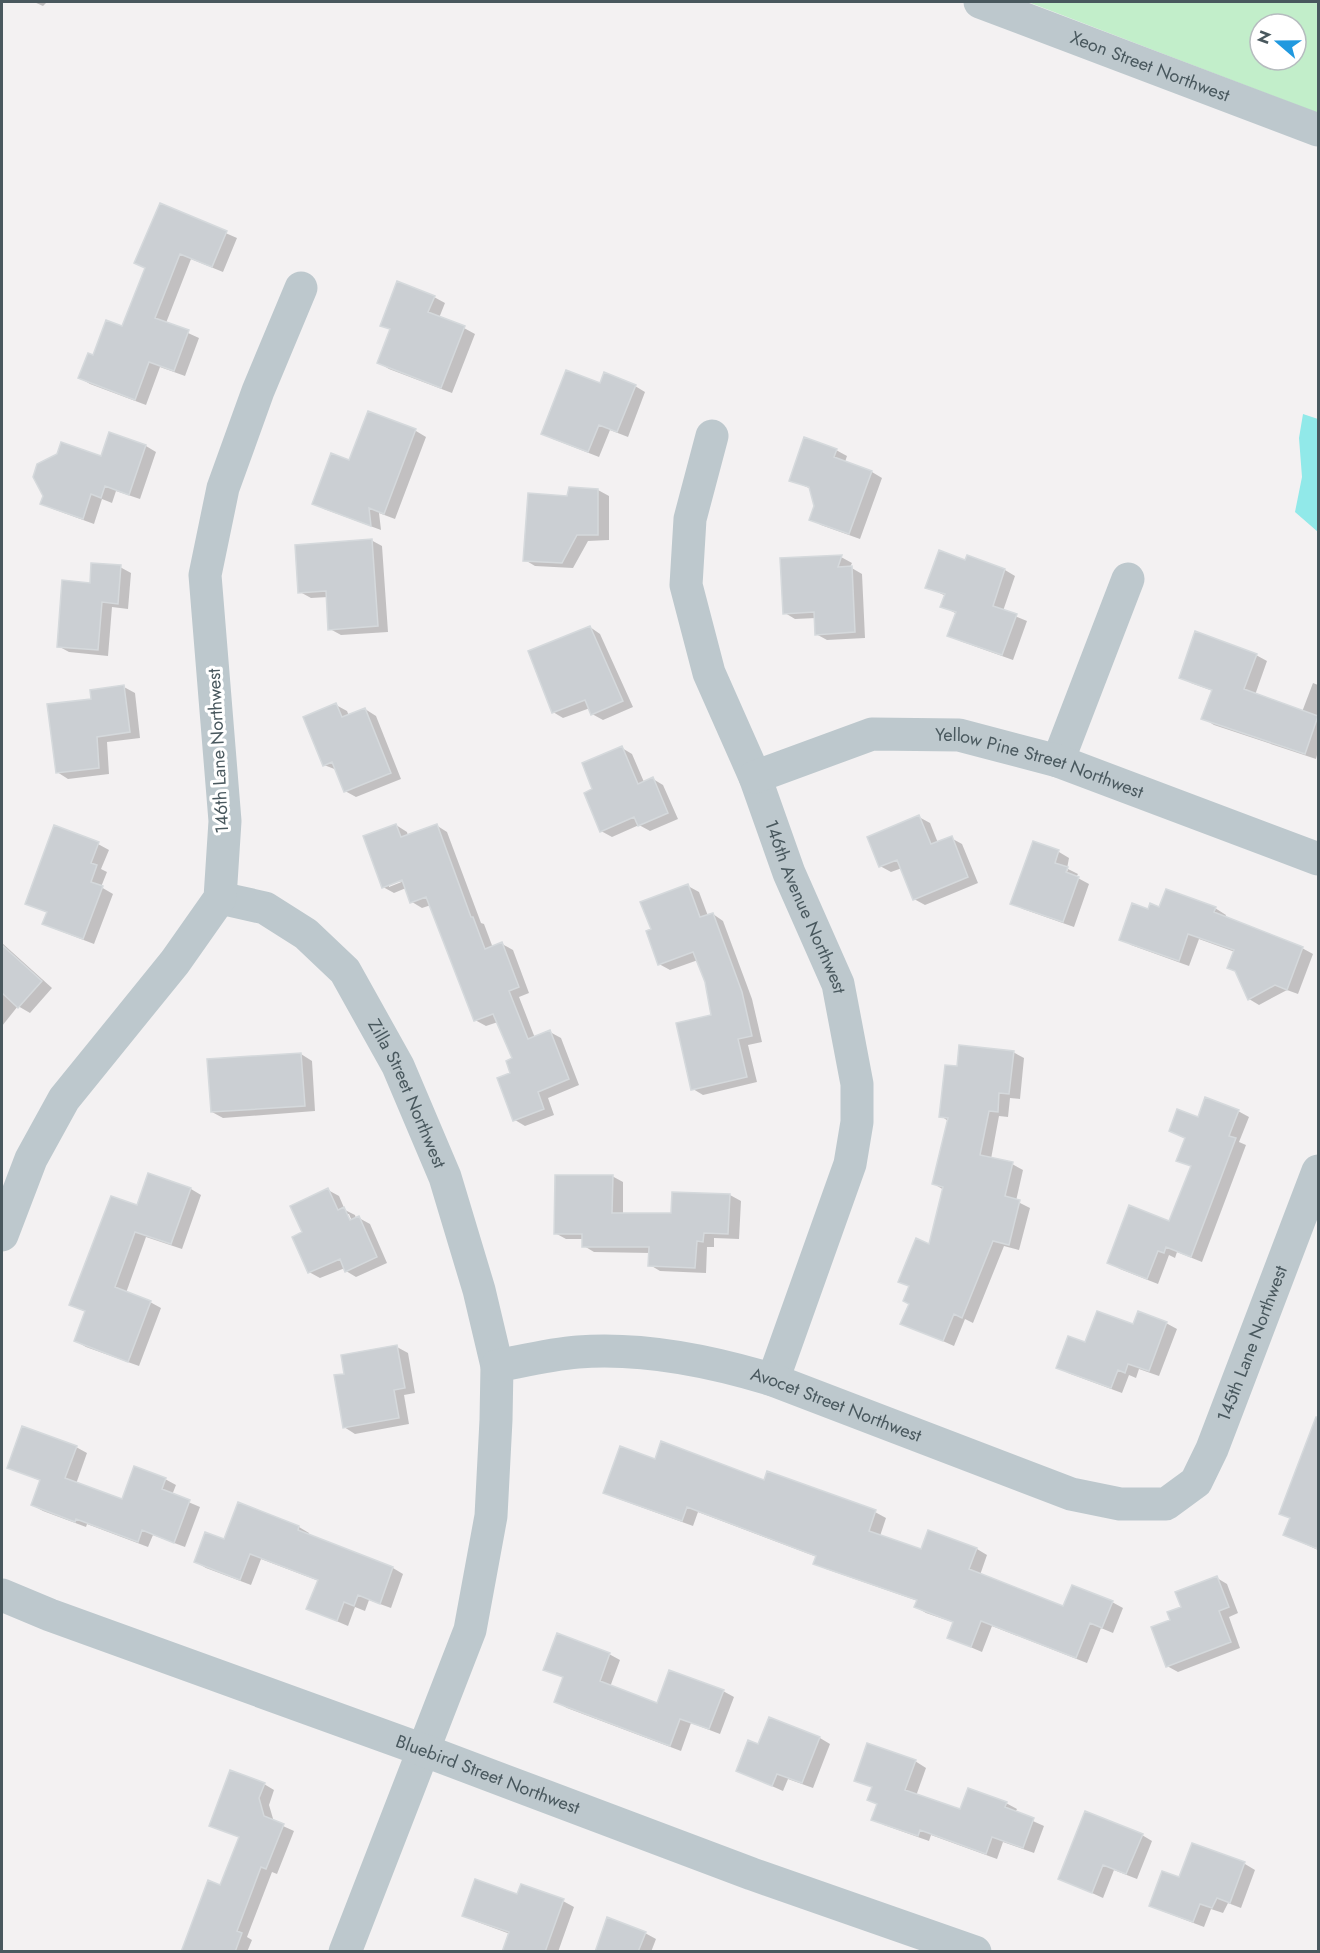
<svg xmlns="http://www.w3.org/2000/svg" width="1320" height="1953" viewBox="0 0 1320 1953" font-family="Jost,sans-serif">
<rect width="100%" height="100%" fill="#f3f1f2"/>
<path fill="#c2eeca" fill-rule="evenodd" d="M 1028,2 L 1318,2 L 1318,113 ZM 1260,24 L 1296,24 L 1296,60 L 1260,60 Z"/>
<path fill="#91e9e9" d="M 1303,414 L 1318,419 L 1318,532 L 1295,512 L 1302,477 L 1299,438 Z"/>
<path fill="#0003" fill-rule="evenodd" d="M 34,2 L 47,2 L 43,6 Z
M 161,205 L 237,238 L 223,272 L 191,259 L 166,323 L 199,338 L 185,376 L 160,367 L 146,405 L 90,384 L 80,378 L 94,357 L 123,328 L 146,269 L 136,263 Z
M 434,297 L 445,303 L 439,318 L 464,328 L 475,334 L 452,393 L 389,369 L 379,363 L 391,330 L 382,325 Z
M 635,386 L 645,392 L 628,437 L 610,430 L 599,457 L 553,439 L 543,433 Z
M 369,413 L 416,431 L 426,437 L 395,519 L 379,513 L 381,530 L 324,509 L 314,503 L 350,462 Z
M 146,446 L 156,452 L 140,499 L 116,491 L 112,503 L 102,499 L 94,524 L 53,509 L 42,503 L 58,455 L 102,458 Z
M 836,450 L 847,456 L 845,462 L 872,472 L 882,478 L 860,539 L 821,525 L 810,519 L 815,506 L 811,489 L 791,480 Z
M 598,490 L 609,496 L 609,540 L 588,541 L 573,568 L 535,566 L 525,560 L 568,497 Z
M 371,540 L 382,546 L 388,632 L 341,635 L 330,629 L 328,597 L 311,598 L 300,592 Z
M 968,556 L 1005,570 L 1015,576 L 1003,611 L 1027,621 L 1013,660 L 960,641 L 949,635 L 957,614 L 942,606 L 946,596 L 927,587 L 966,561 Z
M 841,557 L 852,563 L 850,567 L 862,574 L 865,638 L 827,640 L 816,634 L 816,618 L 795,619 L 785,613 L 782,560 Z
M 120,567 L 131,573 L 128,609 L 112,607 L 108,656 L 69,652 L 58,646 L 91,584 Z
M 590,627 L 600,634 L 633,707 L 603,720 L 592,714 L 590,708 L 563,718 L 553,712 Z
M 1256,655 L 1267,661 L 1255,695 L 1302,712 L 1313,683 L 1318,685 L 1318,751 L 1316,759 L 1214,725 L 1203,718 L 1213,691 L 1191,683 L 1181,677 Z
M 124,687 L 135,693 L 140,738 L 107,742 L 109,774 L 68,779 L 57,772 L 93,700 Z
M 336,705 L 347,711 L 349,716 L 365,709 L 376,716 L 401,779 L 356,797 L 345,791 L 337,770 L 324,765 Z
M 622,748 L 632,754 L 644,782 L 653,779 L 663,785 L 678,819 L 650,831 L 639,825 L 612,837 L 601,831 L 594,790 Z
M 919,817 L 930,823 L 938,843 L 951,838 L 962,844 L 978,883 L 925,905 L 914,899 L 902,868 L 891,872 L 880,866 Z
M 396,825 L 407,832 L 408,836 L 436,825 L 447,832 L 481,923 L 484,924 L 493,948 L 502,944 L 513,950 L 529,993 L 519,997 L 535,1038 L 550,1032 L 561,1038 L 579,1085 L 548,1098 L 554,1115 L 525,1126 L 515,1120 L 512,1074 L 514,1059 L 498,1022 L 486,1026 L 475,1020 L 431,905 L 422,908 L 412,902 L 406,888 L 394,893 L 383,887 ZM 408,876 L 409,879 L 389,887 L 389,883 Z
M 55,827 L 98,844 L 109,850 L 101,869 L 107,872 L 101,887 L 113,894 L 94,944 L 55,929 L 44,923 L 48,913 L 27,903 Z
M 1034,843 L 1059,852 L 1069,858 L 1065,879 L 1068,869 L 1078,874 L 1076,877 L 1089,884 L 1074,927 L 1023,909 L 1012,903 Z
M 688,886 L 699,892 L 708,916 L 713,914 L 723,921 L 752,999 L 762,1042 L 748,1045 L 757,1082 L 703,1095 L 693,1089 L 713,1016 L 706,981 L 698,960 L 670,970 L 659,964 L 652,930 Z
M 1215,908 L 1226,915 L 1225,918 L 1302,948 L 1313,954 L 1298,994 L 1287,990 L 1259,1005 L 1249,999 L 1235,952 L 1199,939 L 1189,966 L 1131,945 L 1121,939 L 1149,911 L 1160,909 Z
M 2,943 L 52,988 L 30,1013 L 18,1006 L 2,1026 Z
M 1013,1052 L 1024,1058 L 1020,1099 L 1010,1098 L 1008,1117 L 999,1116 L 991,1159 L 1012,1164 L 1023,1170 L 1016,1201 L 1030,1208 L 1019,1250 L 1004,1246 L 973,1323 L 965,1319 L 954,1346 L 902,1323 L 910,1304 L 910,1287 L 900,1281 L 930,1246 L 944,1190 L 934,1184 L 948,1121 L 941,1116 L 958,1067 Z
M 301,1054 L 312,1061 L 315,1111 L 223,1118 L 212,1112 Z
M 1238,1111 L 1249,1117 L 1239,1142 L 1246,1145 L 1202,1262 L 1177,1252 L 1175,1258 L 1169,1255 L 1158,1284 L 1120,1269 L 1109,1263 L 1170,1222 L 1192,1167 L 1178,1160 L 1186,1139 L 1170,1131 L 1198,1119 Z
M 612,1176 L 623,1182 L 623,1214 L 672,1214 L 730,1195 L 741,1201 L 739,1239 L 714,1238 L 714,1247 L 707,1247 L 706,1273 L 660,1271 L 650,1265 L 650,1253 L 594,1252 L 584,1246 L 584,1239 L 566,1239 L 555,1233 Z
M 191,1189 L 201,1195 L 182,1249 L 146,1237 L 126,1293 L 150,1302 L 161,1308 L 139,1366 L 86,1347 L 76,1341 L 86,1312 L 71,1305 L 138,1207 Z
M 328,1190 L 339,1196 L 345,1210 L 355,1215 L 356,1219 L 359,1218 L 370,1224 L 387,1263 L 356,1277 L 346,1271 L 345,1268 L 320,1278 L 309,1272 ZM 345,1214 L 349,1214 L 354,1226 Z
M 1166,1323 L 1177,1329 L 1159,1376 L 1139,1369 L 1136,1378 L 1129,1375 L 1122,1393 L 1068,1373 L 1058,1367 L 1086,1344 L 1134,1326 Z
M 397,1347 L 408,1353 L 415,1393 L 404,1395 L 409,1424 L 355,1434 L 344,1427 L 345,1375 Z
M 1315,1423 L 1318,1424 L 1318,1550 L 1285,1535 L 1291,1519 L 1281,1514 Z
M 76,1447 L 87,1453 L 76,1484 L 123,1501 L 165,1479 L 176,1485 L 172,1495 L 200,1507 L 185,1547 L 153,1535 L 148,1547 L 87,1524 L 86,1527 L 43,1511 L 32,1505 L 41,1481 L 8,1467 Z
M 656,1461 L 765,1482 L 875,1512 L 886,1518 L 880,1536 L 922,1551 L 929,1532 L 977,1549 L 987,1555 L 980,1575 L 1064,1608 L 1112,1602 L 1123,1608 L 1113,1633 L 1101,1628 L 1087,1663 L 992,1626 L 982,1652 L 949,1638 L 955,1623 L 926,1613 L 916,1607 L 918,1601 L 826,1569 L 815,1563 L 817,1557 L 698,1512 L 693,1526 L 616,1498 L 605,1492 Z
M 299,1527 L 309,1533 L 308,1536 L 393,1568 L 403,1574 L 391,1608 L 369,1600 L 365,1611 L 355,1607 L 348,1626 L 308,1609 L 319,1581 L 261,1559 L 251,1585 L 206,1568 L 196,1562 L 225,1541 Z
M 1217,1578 L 1227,1584 L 1238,1613 L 1229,1617 L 1240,1648 L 1178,1672 L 1167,1666 L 1172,1621 L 1183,1608 Z
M 609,1654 L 620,1660 L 610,1687 L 658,1705 L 723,1691 L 734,1697 L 720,1734 L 691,1723 L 681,1751 L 567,1708 L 556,1702 L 564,1678 L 545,1669 Z
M 770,1719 L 820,1738 L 830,1744 L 813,1788 L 788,1779 L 783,1791 L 738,1771 L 759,1745 Z
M 915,1761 L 926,1768 L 916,1796 L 961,1811 L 1006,1803 L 1017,1809 L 1015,1813 L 1044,1826 L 1034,1853 L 1003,1842 L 997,1859 L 931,1835 L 929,1841 L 884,1825 L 873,1819 L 878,1805 L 869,1800 L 873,1788 L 856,1780 Z
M 264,1784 L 274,1790 L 269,1805 L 274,1822 L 294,1831 L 277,1874 L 272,1872 L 247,1937 L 252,1940 L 247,1952 L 184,1952 L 221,1887 L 240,1838 L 211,1825 Z
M 1142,1835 L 1152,1841 L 1137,1879 L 1114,1870 L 1103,1898 L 1059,1878 Z
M 1193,1844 L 1245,1864 L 1255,1870 L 1241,1908 L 1228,1903 L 1223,1913 L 1211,1909 L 1204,1927 L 1162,1911 L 1151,1905 L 1180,1879 Z
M 518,1896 L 563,1901 L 574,1907 L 558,1952 L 512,1952 L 510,1934 L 475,1921 L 464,1915 Z
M 645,1933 L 656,1939 L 651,1952 L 597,1952 Z"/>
<path fill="#cbcfd3" stroke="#d5d9dc" stroke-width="1.5" d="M 160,203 L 227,231 L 212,267 L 180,254 L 155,318 L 189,330 L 174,371 L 149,362 L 135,400 L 78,378 L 88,353 L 93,355 L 106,320 L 122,326 L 145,268 L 134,263 Z
M 397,281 L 435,296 L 428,312 L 465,326 L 441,388 L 377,363 L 390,329 L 380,326 Z
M 566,370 L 600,383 L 604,372 L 636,385 L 617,432 L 599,425 L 588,452 L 541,434 Z
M 368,411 L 416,429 L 384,514 L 369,508 L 371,526 L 312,504 L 331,453 L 349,460 Z
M 109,432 L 146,445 L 129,495 L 105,486 L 101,498 L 91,494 L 83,519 L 40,504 L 43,496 L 33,477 L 37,464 L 57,454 L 61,442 L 101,456 Z
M 804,437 L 837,449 L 834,457 L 872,471 L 849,534 L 809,520 L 814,506 L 809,487 L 789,481 Z
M 569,487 L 598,489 L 598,535 L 577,535 L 562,563 L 523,561 L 528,493 L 567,496 Z
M 372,539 L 378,626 L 328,630 L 326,591 L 298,593 L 295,545 Z
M 939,550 L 965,560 L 967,555 L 1005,569 L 993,606 L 1017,614 L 1002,655 L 947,636 L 956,612 L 940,607 L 945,594 L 925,588 Z
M 842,555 L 838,567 L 852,566 L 855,632 L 815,635 L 814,612 L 783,614 L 780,558 Z
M 91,563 L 121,565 L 118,604 L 102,602 L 98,650 L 57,647 L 62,580 L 90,583 Z
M 590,626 L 623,701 L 591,715 L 585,700 L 552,713 L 528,651 Z
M 1195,631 L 1257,654 L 1244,689 L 1318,716 L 1305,754 L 1201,719 L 1212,690 L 1179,678 Z
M 124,685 L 130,732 L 97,737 L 99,768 L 56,773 L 47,704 L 91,699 L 90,690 Z
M 336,703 L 342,717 L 365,708 L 391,773 L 344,792 L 332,762 L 323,766 L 303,717 Z
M 622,746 L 638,784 L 653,777 L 668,813 L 638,826 L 634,817 L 600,832 L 584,793 L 592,789 L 582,763 Z
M 919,815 L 931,844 L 952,836 L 968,877 L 913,900 L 897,860 L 879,867 L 867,837 Z
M 396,824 L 401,837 L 437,824 L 471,917 L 473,917 L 485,949 L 502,942 L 519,987 L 509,991 L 528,1039 L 550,1030 L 569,1079 L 538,1092 L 544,1109 L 513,1121 L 497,1078 L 510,1073 L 506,1061 L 512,1058 L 493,1014 L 474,1021 L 426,897 L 410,903 L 402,880 L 382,888 L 363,836 Z
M 54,825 L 99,842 L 91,863 L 97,865 L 91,882 L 103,886 L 83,939 L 42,924 L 47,912 L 25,904 Z
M 1033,841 L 1059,850 L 1055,863 L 1068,867 L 1066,872 L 1079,877 L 1063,922 L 1010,904 Z
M 688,884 L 700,917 L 713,913 L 742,992 L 752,1036 L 738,1039 L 747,1077 L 691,1090 L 676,1023 L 711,1015 L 705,982 L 693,952 L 658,965 L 646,931 L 651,929 L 640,902 Z
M 1166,889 L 1216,907 L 1214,912 L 1303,947 L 1287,990 L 1275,985 L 1248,1000 L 1235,971 L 1227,968 L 1234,950 L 1188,934 L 1179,961 L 1119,940 L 1132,903 L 1148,909 L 1150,903 L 1159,907 Z
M 2,945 L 42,981 L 18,1008 L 2,993 Z
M 959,1045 L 1014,1051 L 1009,1094 L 999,1093 L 998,1112 L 989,1111 L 980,1155 L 1013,1162 L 1005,1196 L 1020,1200 L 1009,1245 L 993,1241 L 962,1318 L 954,1314 L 943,1341 L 900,1324 L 909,1304 L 903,1301 L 909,1286 L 898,1282 L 916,1238 L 929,1244 L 943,1187 L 932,1184 L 948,1118 L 939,1117 L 945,1065 L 957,1066 Z
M 301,1053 L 305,1106 L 211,1112 L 207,1059 Z
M 1205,1097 L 1239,1110 L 1229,1136 L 1236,1138 L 1191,1257 L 1166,1247 L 1164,1253 L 1158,1251 L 1147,1279 L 1107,1263 L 1129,1205 L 1169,1221 L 1191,1166 L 1176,1161 L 1185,1138 L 1169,1131 L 1177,1109 L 1198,1117 Z
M 148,1173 L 191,1188 L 171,1244 L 135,1232 L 115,1287 L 151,1301 L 128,1362 L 74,1341 L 85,1311 L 69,1305 L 111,1196 L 137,1205 Z
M 555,1175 L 613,1175 L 612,1213 L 671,1213 L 672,1192 L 730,1194 L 728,1234 L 704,1233 L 703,1242 L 697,1241 L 695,1268 L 648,1266 L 649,1247 L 582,1247 L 582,1234 L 554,1234 Z
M 328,1188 L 338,1210 L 344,1207 L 350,1220 L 359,1216 L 377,1257 L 345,1272 L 340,1259 L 308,1273 L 292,1237 L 302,1232 L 290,1206 Z
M 1097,1311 L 1133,1324 L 1138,1311 L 1167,1322 L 1149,1371 L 1128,1364 L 1125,1373 L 1118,1370 L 1111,1388 L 1056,1368 L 1068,1336 L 1085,1342 Z
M 397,1345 L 405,1388 L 394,1390 L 399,1418 L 343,1428 L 334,1375 L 344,1374 L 341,1355 Z
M 1316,1417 L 1318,1417 L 1318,1549 L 1283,1535 L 1290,1518 L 1279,1514 Z
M 22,1426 L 77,1446 L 65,1478 L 122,1499 L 134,1466 L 166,1478 L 162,1489 L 190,1500 L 174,1543 L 142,1530 L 138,1542 L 76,1519 L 75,1522 L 31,1505 L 40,1480 L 7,1468 Z
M 661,1441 L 764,1480 L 767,1471 L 876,1510 L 869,1531 L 921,1549 L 928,1530 L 977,1548 L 969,1569 L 1063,1606 L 1072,1585 L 1113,1601 L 1102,1628 L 1090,1623 L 1076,1658 L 981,1621 L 971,1647 L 947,1638 L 953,1622 L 914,1607 L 917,1600 L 813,1564 L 816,1556 L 687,1507 L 682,1521 L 603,1493 L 620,1446 L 655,1459 Z
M 238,1502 L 299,1526 L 298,1530 L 393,1567 L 380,1604 L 358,1595 L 354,1606 L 344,1602 L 337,1621 L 306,1609 L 318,1580 L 250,1554 L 240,1580 L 194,1562 L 205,1532 L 224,1539 Z
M 1217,1576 L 1229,1607 L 1219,1611 L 1231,1642 L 1166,1667 L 1151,1627 L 1170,1620 L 1167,1612 L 1181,1607 L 1175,1592 Z
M 557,1633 L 610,1653 L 600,1681 L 657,1703 L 669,1670 L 724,1690 L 709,1729 L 680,1719 L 670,1746 L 554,1702 L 563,1677 L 543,1670 Z
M 769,1717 L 820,1737 L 802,1783 L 777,1774 L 772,1786 L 736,1771 L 748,1740 L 758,1744 Z
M 867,1743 L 916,1760 L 905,1790 L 960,1809 L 968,1788 L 1007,1802 L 1005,1807 L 1034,1818 L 1023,1848 L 992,1837 L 986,1854 L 920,1830 L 918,1836 L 871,1820 L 877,1804 L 867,1800 L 872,1787 L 854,1781 Z
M 230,1770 L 265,1783 L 259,1798 L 264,1816 L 284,1824 L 266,1869 L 261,1867 L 237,1931 L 242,1933 L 235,1952 L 181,1952 L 208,1880 L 220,1885 L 239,1837 L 209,1826 Z
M 1085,1811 L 1143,1834 L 1126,1874 L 1103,1865 L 1092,1893 L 1058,1879 Z
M 1192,1843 L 1245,1862 L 1230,1903 L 1217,1898 L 1212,1908 L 1200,1904 L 1193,1922 L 1149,1906 L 1162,1871 L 1179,1877 Z
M 475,1879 L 517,1894 L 521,1884 L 564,1899 L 545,1952 L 502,1952 L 509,1932 L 462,1916 Z
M 607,1917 L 646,1932 L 638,1952 L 595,1952 Z"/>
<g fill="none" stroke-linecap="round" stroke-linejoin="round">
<g stroke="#bdc8cd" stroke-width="33">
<path id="s1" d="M 980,2 L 1318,130"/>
<path id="s2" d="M 712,436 L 690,519 L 686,585 L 709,673 L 755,777 L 789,873 L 838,984 L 857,1084 L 857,1122 L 850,1164 L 773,1380"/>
<path d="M 1058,761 L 1128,579"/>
<path id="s3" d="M 755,777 L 872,734 L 959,735 L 1058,761 L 1318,859"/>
<path id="s4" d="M 220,898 L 265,908 L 306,934 L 345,971 L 398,1066 L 445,1177 L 479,1290 L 497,1366 L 496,1420 L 491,1516 L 470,1630 L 345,1952"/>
<path d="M 2,1235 L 31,1159 L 64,1099 L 175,962 L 220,898 L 225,821 L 205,575 L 223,488 L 258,391 L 301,288"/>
<path id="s5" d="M 497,1366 C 523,1361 551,1354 578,1352 C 643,1347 711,1361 773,1380 L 1071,1494 L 1120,1504 L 1166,1504 L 1196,1482 L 1212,1449 L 1318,1171"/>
<path id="s6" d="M 2,1595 L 50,1615 L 423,1750 L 752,1874 L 975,1952"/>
</g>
</g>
<g text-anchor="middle" stroke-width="6" stroke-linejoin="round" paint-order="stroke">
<g font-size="18" fill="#49585e" stroke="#fff">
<text dy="6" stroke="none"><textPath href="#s1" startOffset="182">Xeon Street Northwest</textPath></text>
<text transform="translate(218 751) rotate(-93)" y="6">146th Lane Northwest</text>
<text dy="6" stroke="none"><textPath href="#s3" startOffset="296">Yellow Pine Street Northwest</textPath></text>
<text dy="6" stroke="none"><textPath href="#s2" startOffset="496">146th Avenue Northwest</textPath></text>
<text dy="6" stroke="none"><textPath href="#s4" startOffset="286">Zilla Street Northwest</textPath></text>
<text dy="6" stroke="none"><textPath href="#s5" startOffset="882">145th Lane Northwest</textPath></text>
<text dy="6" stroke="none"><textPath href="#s5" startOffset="348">Avocet Street Northwest</textPath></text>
<text dy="6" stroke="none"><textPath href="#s6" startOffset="518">Bluebird Street Northwest</textPath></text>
</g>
</g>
<rect width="1320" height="1953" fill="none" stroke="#49585e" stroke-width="6"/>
<g transform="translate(1278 42) rotate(290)"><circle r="28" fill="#ffffff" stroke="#b6bcbf" stroke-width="1.5"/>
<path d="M0-4.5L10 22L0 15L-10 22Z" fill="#2099df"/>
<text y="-9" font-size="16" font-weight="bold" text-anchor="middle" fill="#49585e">N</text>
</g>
</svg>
